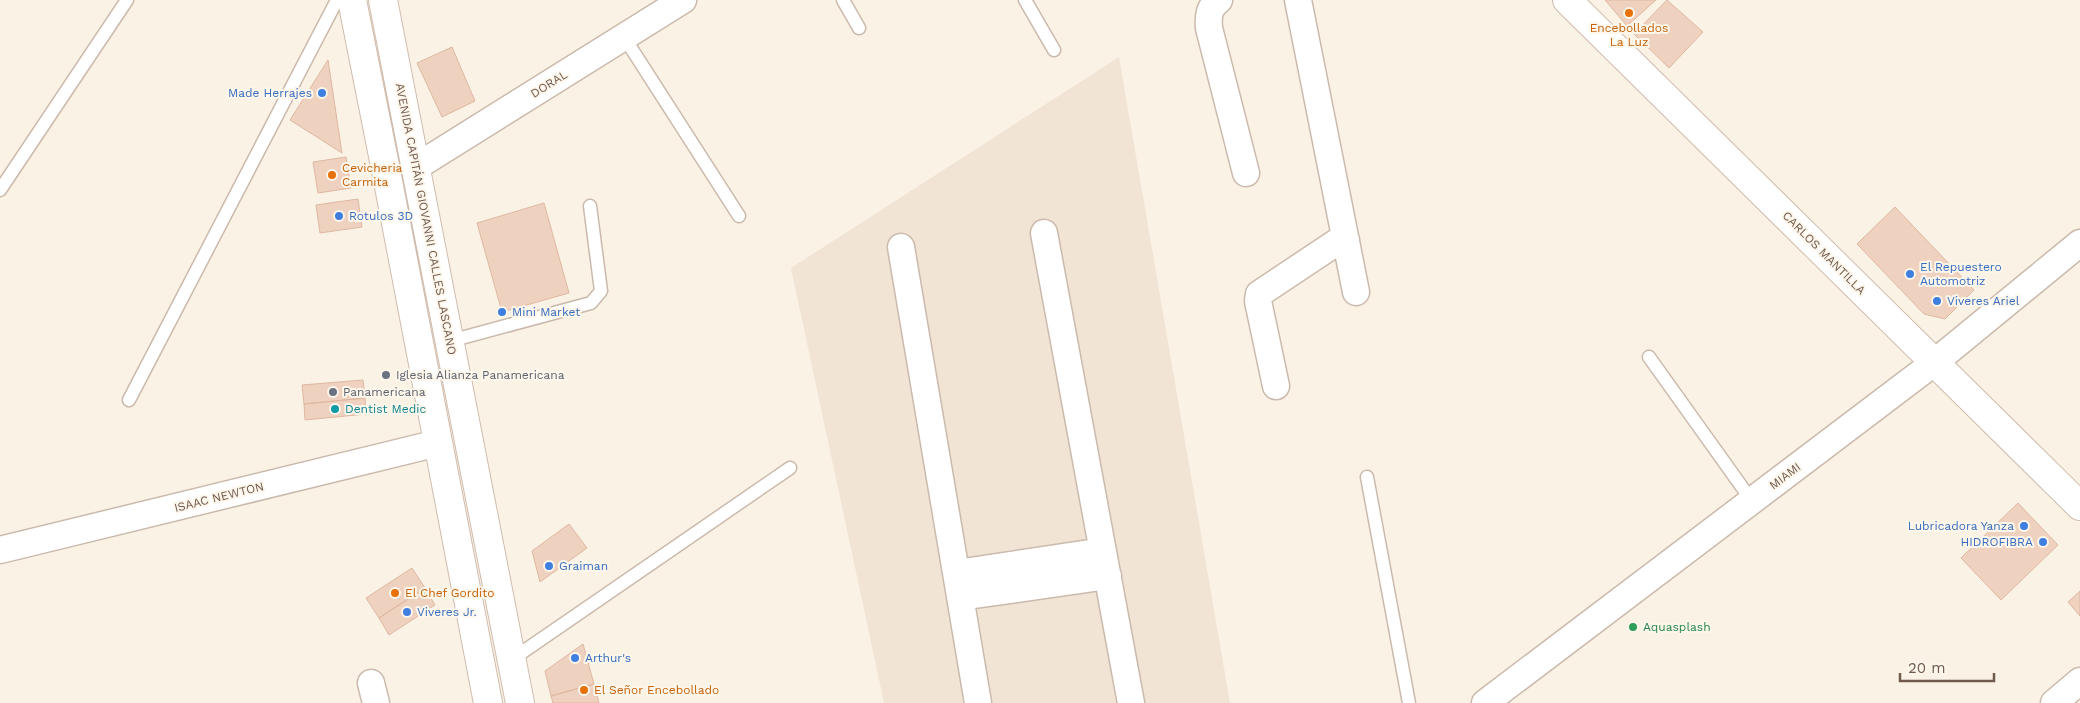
<svg xmlns="http://www.w3.org/2000/svg" width="2080" height="703" viewBox="0 0 2080 703" font-family="'Work Sans',sans-serif">
<rect width="100%" height="100%" fill="#faf2e5"/>
<path fill="#f1e4d4" d="M 1119,57 L 1230,703 L 884,703 L 791,268 Z"/>
<path fill="#eed1bf" stroke="#dfb8a1" d="M 1605,0 L 1656,0 L 1627,26 Z
M 1667,0 L 1703,32 L 1669,68 L 1634,34 Z
M 452,47 L 475,101 L 442,117 L 417,63 Z
M 328,60 L 342,153 L 290,120 Z
M 346,157 L 351,188 L 318,193 L 313,162 Z
M 358,199 L 362,227 L 320,233 L 316,205 Z
M 544,203 L 569,293 L 502,312 L 477,223 Z
M 1895,207 L 1974,290 L 1945,319 L 1924,314 L 1857,244 Z
M 363,380 L 365,398 L 304,404 L 302,385 Z
M 365,398 L 366,414 L 305,420 L 304,404 Z
M 2018,503 L 2058,545 L 2001,600 L 1961,558 Z
M 569,524 L 587,548 L 540,582 L 532,551 Z
M 412,568 L 425,588 L 379,618 L 366,598 Z
M 425,588 L 435,605 L 389,635 L 379,618 Z
M 2080,591 L 2080,616 L 2068,602 Z
M 583,644 L 594,684 L 551,696 L 545,671 Z
M 594,684 L 599,703 L 553,703 L 551,696 Z"/>
<g fill="none" stroke-linecap="round" stroke-linejoin="round">
<defs>
<path id="lane" d="M 843,0 L 859,28
M 1025,0 L 1054,50
M 624,37 L 739,216
M 0,190 L 127,0
M 450,341 L 591,303 L 601,291 L 590,206
M 1649,357 L 1752,501
M 129,400 L 337,0
M 1367,477 L 1409,703
M 511,660 L 790,468"/>
<path id="street" d="M 1219,0 C 1209,7 1208,16 1209,28 L 1246,173
M 1298,0 L 1356,292
M 416,167 L 683,0
M 1044,233 L 1131,703
M 901,247 L 978,703
M 1276,386 L 1258,301 L 1259,294 L 1337,242 L 1346,240
M 0,550 L 438,443
M 957,573 L 1103,551
M 960,597 L 1108,576
M 371,683 L 376,703
M 1485,703 L 1935,362 L 2080,243
M 2054,703 L 2080,681"/>
<path id="secondary" d="M 352,0 L 387,176 L 488,703
M 383,0 L 520,703
M 1567,0 L 2080,506"/>
</defs>
<use href="#lane" stroke="#cbbaac" stroke-width="15"/>
<use href="#street" stroke="#cbbaac" stroke-width="29"/>
<use href="#secondary" stroke="#d0bcad" stroke-width="30"/>
<use href="#lane" stroke="#fff" stroke-width="12"/>
<use href="#street" stroke="#fff" stroke-width="26"/>
<use href="#secondary" stroke="#fff" stroke-width="28"/>
</g>
<g fill="#e8710a" stroke="#fdf6eb" stroke-width="2">
<circle cx="1629" cy="13" r="5"/>
<circle cx="332" cy="175" r="5"/>
<circle cx="395" cy="593" r="5"/>
<circle cx="584" cy="690" r="5"/>
</g>
<g fill="#3f7fe0" stroke="#fdf6eb" stroke-width="2">
<circle cx="322" cy="93" r="5"/>
<circle cx="339" cy="216" r="5"/>
<circle cx="1910" cy="274" r="5"/>
<circle cx="1937" cy="301" r="5"/>
<circle cx="502" cy="312" r="5"/>
<circle cx="2024" cy="526" r="5"/>
<circle cx="2043" cy="542" r="5"/>
<circle cx="549" cy="566" r="5"/>
<circle cx="407" cy="612" r="5"/>
<circle cx="575" cy="658" r="5"/>
</g>
<g fill="#6b7280" stroke="#fdf6eb" stroke-width="2">
<circle cx="386" cy="375" r="5"/>
<circle cx="333" cy="392" r="5"/>
</g>
<circle fill="#0f9aa8" stroke="#fdf6eb" stroke-width="2" cx="335" cy="409" r="5"/>
<circle fill="#2e9e5b" stroke="#fdf6eb" stroke-width="2" cx="1633" cy="627" r="5"/>
<g text-anchor="middle" stroke-width="4" stroke-linejoin="round" paint-order="stroke">
<g font-size="12" fill="#c56008" stroke="#fdf6eb" text-anchor="start">
<text x="1629" y="32" text-anchor="middle">Encebollados<tspan x="1629" dy="14">La Luz</tspan></text>
<text x="342" y="172">Cevicheria<tspan x="342" dy="14">Carmita</tspan></text>
<text x="405" y="597">El Chef Gordito</text>
<text x="594" y="694">El Señor Encebollado</text>
</g>
<g font-size="12" fill="#71594c" stroke="#fdf6eb">
<text transform="translate(549 84) rotate(-32)" y="4">DORAL</text>
<text transform="translate(426 219) rotate(79)" y="4">AVENIDA CAPITÁN GIOVANNI CALLES LASCANO</text>
<text transform="translate(1824 253) rotate(45)" y="4">CARLOS MANTILLA</text>
<text transform="translate(1785 476) rotate(-37)" y="4">MIAMI</text>
<text transform="translate(219 497) rotate(-14)" y="4">ISAAC NEWTON</text>
</g>
<g font-size="12" fill="#366cbe" stroke="#fdf6eb" text-anchor="start">
<text x="312" y="97" text-anchor="end">Made Herrajes</text>
<text x="349" y="220">Rotulos 3D</text>
<text x="1920" y="271">El Repuestero<tspan x="1920" dy="14">Automotriz</tspan></text>
<text x="1947" y="305">Viveres Ariel</text>
<text x="512" y="316">Mini Market</text>
<text x="2014" y="530" text-anchor="end">Lubricadora Yanza</text>
<text x="2033" y="546" text-anchor="end">HIDROFIBRA</text>
<text x="559" y="570">Graiman</text>
<text x="417" y="616">Viveres Jr.</text>
<text x="585" y="662">Arthur's</text>
</g>
<g font-size="12" fill="#5b616d" stroke="#fdf6eb" text-anchor="start">
<text x="396" y="379">Iglesia Alianza Panamericana</text>
<text x="343" y="396">Panamericana</text>
</g>
<g font-size="12" fill="#0d838f" stroke="#fdf6eb" text-anchor="start">
<text x="345" y="413">Dentist Medic</text>
</g>
<g font-size="12" fill="#27864d" stroke="#fdf6eb" text-anchor="start">
<text x="1643" y="631">Aquasplash</text>
</g>
</g>
<path d="M1900 673v8h94v-8" fill="none" stroke="#71594c" stroke-width="2.5"/>
<text x="1908" y="673" font-size="15" fill="#71594c" stroke="#fdf6eb" stroke-width="4" paint-order="stroke">20 m</text>
</svg>
